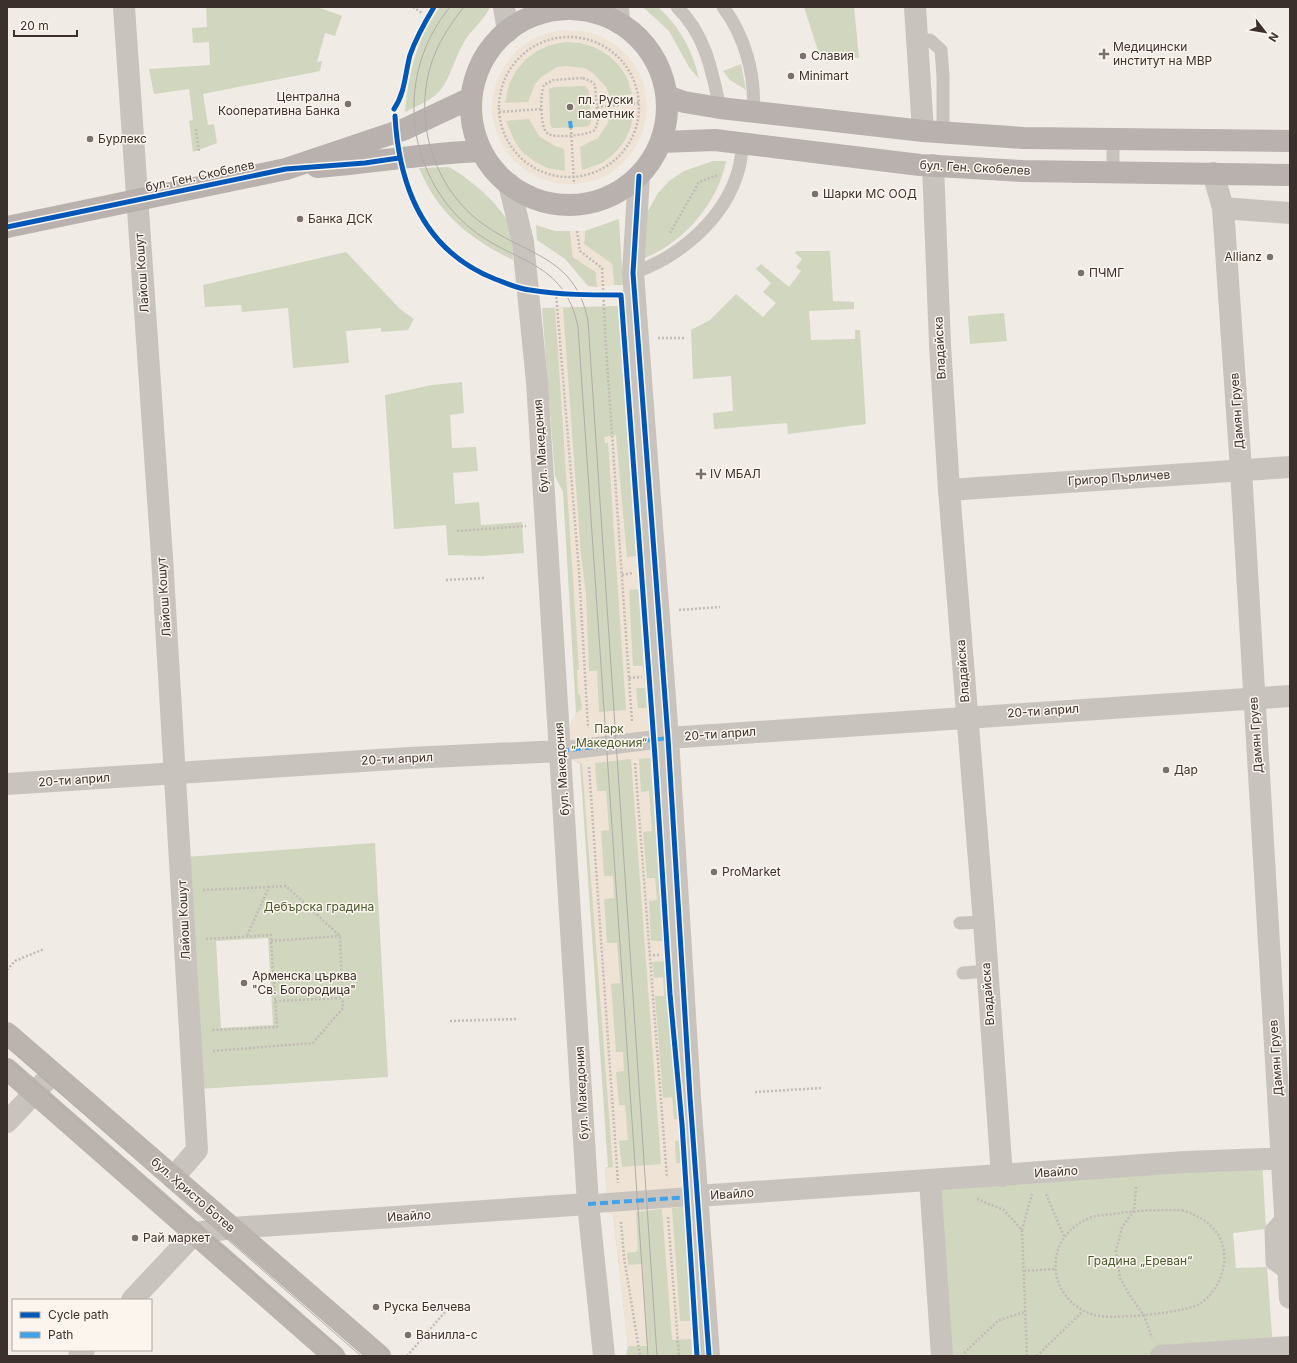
<svg xmlns="http://www.w3.org/2000/svg" width="1297" height="1363" viewBox="0 0 1297 1363" font-family="Inter,sans-serif">
<rect width="100%" height="100%" fill="#f0ebe5"/>
<path fill="#d1d6bf" fill-rule="evenodd" d="M 206,7 L 317,7 L 342,16 L 335,36 L 325,33 L 317,62 L 322,61 L 320,71 L 203,94 L 208,125 L 214,124 L 217,143 L 193,152 L 189,121 L 193,120 L 189,89 L 154,94 L 149,69 L 210,65 L 209,42 L 193,43 L 192,28 L 207,27 Z
M 440,7 L 490,7 C 484,21 470,30 463,44 C 453,61 449,86 433,97 C 425,103 414,107 405,112 C 408,75 417,37 440,7 Z
M 643,7 L 658,7 C 680,27 693,51 699,79 L 689,67 L 669,31 Z
M 804,7 L 854,7 L 859,58 L 819,54 Z
M504 107a65 65 0 1 1 130 0a65 65 0 1 1-130 0Z
M 741,64 L 746,90 L 730,80 L 723,71 Z
M 713,161 L 726,161 C 718,203 684,242 645,258 L 645,216 L 658,193 L 669,181 L 684,171 Z
M 449,167 C 470,179 506,208 512,232 C 514,241 512,251 513,260 C 470,239 438,214 419,168 Z
M 619,219 L 623,285 L 614,285 L 612,264 L 584,244 L 585,231 Z
M 536,225 L 555,231 L 570,231 L 573,257 L 596,272 L 597,287 L 588,286 L 565,259 L 537,240 Z
M 796,251 L 830,251 L 833,301 L 854,302 L 854,309 L 809,311 L 811,340 L 855,339 L 855,330 L 860,330 L 866,424 L 788,434 L 787,423 L 714,429 L 713,413 L 733,411 L 731,376 L 693,379 L 691,330 L 710,320 L 736,294 L 763,317 L 776,303 L 763,292 L 771,283 L 756,269 L 761,264 L 789,287 L 801,271 L 796,267 L 802,259 L 795,253 Z
M 346,252 L 400,309 L 414,319 L 408,330 L 381,332 L 381,328 L 346,331 L 349,363 L 293,368 L 288,308 L 242,312 L 241,305 L 205,307 L 203,285 Z
M 618,306 L 665,961 L 681,1141 L 692,1356 L 626,1356 L 628,1346 L 613,1214 L 608,1214 L 605,1168 L 608,1167 L 580,764 L 570,758 L 568,730 L 576,713 L 563,492 L 555,476 L 542,308 Z
M 1004,313 L 1007,341 L 970,344 L 968,316 Z
M 462,382 L 464,413 L 450,415 L 452,448 L 476,447 L 478,471 L 453,473 L 455,504 L 479,502 L 481,525 L 522,522 L 524,553 L 483,556 L 448,555 L 446,525 L 394,529 L 385,395 L 432,385 Z
M 375,843 L 388,1077 L 198,1089 L 185,857 ZM 268,938 L 273,1025 L 221,1028 L 216,941 Z
M 1262,1159 L 1266,1229 L 1233,1233 L 1236,1268 L 1267,1267 L 1273,1348 L 1161,1356 L 942,1356 L 930,1180 Z"/>
<path fill="#eee3d5" fill-rule="evenodd" d="M 564,30 L 582,31 L 598,35 L 614,44 L 627,55 L 637,69 L 644,85 L 647,103 L 646,119 L 641,136 L 633,151 L 622,164 L 609,174 L 593,181 L 576,184 L 559,184 L 542,179 L 527,171 L 513,160 L 503,146 L 496,131 L 492,113 L 493,96 L 497,79 L 506,64 L 517,50 L 531,40 L 547,33 ZM 565,42 L 580,43 L 594,47 L 607,54 L 617,63 L 626,75 L 632,94 L 610,97 L 606,87 L 593,73 L 585,68 L 566,66 L 557,67 L 541,77 L 535,84 L 528,102 L 505,103 L 509,84 L 516,71 L 525,60 L 537,51 L 550,45 ZM 585,86 L 589,91 L 591,120 L 590,125 L 585,127 L 552,128 L 550,123 L 549,89 L 554,87 ZM 634,112 L 630,131 L 623,144 L 614,154 L 602,163 L 582,170 L 580,147 L 598,138 L 608,123 L 610,114 ZM 529,119 L 539,136 L 555,146 L 564,149 L 565,171 L 547,168 L 534,161 L 522,152 L 514,140 L 506,121 Z
M 570,231 L 585,231 L 584,244 L 612,264 L 614,285 L 597,287 L 596,272 L 573,257 Z
M 555,308 L 563,308 L 581,556 L 586,594 L 589,671 L 597,671 L 599,712 L 626,710 L 608,443 L 605,443 L 604,437 L 616,435 L 627,557 L 636,556 L 639,589 L 629,590 L 633,666 L 643,666 L 645,688 L 636,688 L 638,708 L 647,708 L 651,711 L 659,710 L 662,757 L 639,759 L 641,792 L 649,791 L 652,831 L 643,832 L 647,878 L 655,878 L 657,900 L 649,901 L 651,941 L 663,941 L 664,955 L 665,961 L 652,962 L 654,978 L 663,977 L 664,996 L 655,996 L 663,1098 L 672,1097 L 674,1119 L 679,1119 L 681,1141 L 675,1141 L 676,1163 L 687,1163 L 690,1206 L 672,1208 L 680,1321 L 690,1321 L 691,1339 L 672,1340 L 662,1209 L 636,1212 L 638,1249 L 636,1252 L 627,1253 L 628,1265 L 642,1264 L 647,1346 L 628,1346 L 613,1214 L 608,1214 L 605,1168 L 613,1167 L 582,764 L 570,758 L 568,730 L 576,713 L 582,709 L 580,694 L 578,694 L 577,670 L 579,670 ZM 631,759 L 661,1164 L 622,1167 L 619,1141 L 628,1140 L 625,1105 L 619,1105 L 616,1072 L 624,1071 L 623,1052 L 616,1052 L 611,984 L 620,983 L 617,943 L 607,943 L 604,899 L 614,898 L 613,876 L 604,876 L 601,831 L 609,830 L 606,791 L 597,791 L 595,763 Z"/>
<g fill="none" stroke-linecap="round" stroke-linejoin="round">
<path stroke="#c2bbb6" stroke-width="2.5" stroke-dasharray="2 2" stroke-linecap="butt" d="M 413,7 L 422,13
M499 107a70 70 0 1 1 140 0a70 70 0 1 1-140 0Z
M 583,78 L 592,82 L 595,85 L 598,121 L 595,130 C 588,135 554,139 547,133 C 540,127 540,93 544,85 L 553,80 Z
M 597,107 L 640,103
M 499,112 L 542,109
M 571,128 L 574,184
M 196,129 L 199,152
M 405,179 C 422,233 453,264 505,283
M 577,231 L 580,251 L 602,268 L 606,347 L 632,722
M 670,233 L 699,182 L 718,175
M 556,293 L 579,571 L 588,728
M 658,338 L 684,338
M 457,531 L 526,526
M 622,575 L 633,573
M 446,580 L 484,578
M 679,610 L 720,607
M 629,678 L 642,677
M 635,763 L 667,1178
M 589,767 L 618,1183
M 203,890 L 269,887
M 206,939 L 271,935 L 271,941 L 277,1027 L 211,1030
M 271,941 L 340,936
M 649,955 L 659,955
M 7,970 L 15,961 L 44,949
M 275,1001 L 343,998
M 450,1021 L 518,1019
M 213,1051 L 313,1043 L 343,1008 L 340,936 L 286,886 L 269,887 L 247,936
M 755,1092 L 822,1088
M 1136,1187 L 1134,1211 L 1122,1227 L 1116,1251 L 1120,1278 L 1130,1296 L 1144,1315 L 1152,1338
M 1046,1194 L 1064,1236
M 977,1199 L 1004,1210 L 1022,1230 L 1027,1356
M 1182,1210 C 1193,1214 1203,1218 1211,1226 C 1234,1247 1225,1286 1201,1303 C 1187,1313 1111,1320 1094,1315 C 1044,1299 1042,1235 1092,1217 C 1098,1215 1106,1215 1113,1214 C 1136,1210 1159,1210 1182,1210 Z
M 668,1217 L 679,1356
M 621,1222 L 624,1257 L 640,1356
M 1022,1230 L 1032,1194
M 1024,1271 L 1055,1269
M 964,1353 L 999,1320 L 1025,1312
M 407,1356 L 445,1312
M 1037,1356 L 1083,1311"/>
<path stroke="#c9c3be" stroke-width="13" d="M 677,7 C 706,35 712,72 720,108
M 723,7 C 745,36 756,76 753,112
M 917,40 L 930,40 L 941,50 L 943,76 L 943,133
M 1113,172 L 1113,139
M 633,273 C 680,257 726,218 739,168 C 741,160 742,151 743,143
M 960,923 L 984,922
M 963,973 L 987,971
M 1285,1214 L 1271,1230 L 1272,1263 L 1289,1275"/>
<path stroke="#c9c3be" stroke-width="19" d="M 561,751 L 668,738
M 588,1204 L 698,1196"/>
<path stroke="#c9c3be" stroke-width="22" d="M 124,7 L 162,557 L 197,1150 L 173,1178
M 504,7 L 508,31
M 618,7 L 619,23
M 915,7 L 923,131
M 933,165 L 940,345 L 949,490 L 984,922 L 1002,1176
M 1213,173 L 1223,208 L 1241,470 L 1290,1298
M 639,176 L 633,273 L 668,738 L 690,1097 L 709,1356
M 509,184 L 523,242 L 537,382 L 588,1204 L 604,1356
M 1223,208 L 1290,213
M 949,490 L 1290,467
M 668,738 L 1290,696
M 7,784 L 409,758 L 561,751
M 7,1122 L 53,1073
M 930,1180 L 942,1356
M 698,1196 L 1185,1162 L 1290,1158
M 132,1300 L 195,1233 L 232,1228 L 588,1204
M 79,1356 L 84,1350
M 1161,1356 L 1290,1347"/>
<path stroke="#bab3ae" stroke-width="22" d="M 7,1033 L 380,1356
M 7,1069 L 334,1356"/>
<path stroke="#b8b1ad" stroke-width="22" d="M471 107a98 98 0 1 1 196 0a98 98 0 1 1-196 0Z
M 667,96 L 684,102 L 720,108 L 923,131 L 1023,138 L 1290,141
M 661,142 L 715,140 L 920,165 L 1022,171 L 1290,175
M 317,167 C 372,163 426,153 481,151
M 7,227 L 286,169 L 405,129 L 471,98"/>
<path stroke="#b1aca8" stroke-width="1" d="M 450,7 C 395,73 404,172 469,227 C 513,264 564,259 578,327 L 648,1356
M 464,7 C 452,22 441,38 434,56 C 412,113 430,183 479,221 C 524,256 575,254 588,321 L 657,1356
M 7,1047 L 361,1356
M 7,1058 L 347,1356"/>
<path stroke="#3fa3eb" stroke-width="4" stroke-dasharray="8 4" stroke-linecap="butt" d="M 570,121 L 571,128
M 561,751 L 668,738
M 588,1204 L 690,1197"/>
<defs>
<path id="cycleway" d="M 394,109 C 405,93 405,74 410,55 C 416,38 425,22 434,7
M 395,116 C 399,188 424,251 495,279 C 506,283 518,289 530,290 C 560,295 591,295 621,295 L 655,757 L 670,994 L 682,1124 L 697,1356
M 639,176 L 633,273 L 668,738 L 690,1097 L 709,1356
M 7,227 L 286,169 L 365,163 L 399,158"/>
</defs>
<use href="#cycleway" stroke="#fbf5ee" stroke-width="8"/>
<use href="#cycleway" stroke="#0057b8" stroke-width="5"/>
</g>
<g fill="#7a716c" stroke="#fbf5ee" stroke-width="1.5">
<path d="M1102 48h4v4h4v4h-4v4h-4v-4h-4v-4h4z"/>
<circle cx="803" cy="56" r="4"/>
<circle cx="791" cy="76" r="4"/>
<circle cx="348" cy="104" r="4"/>
<circle cx="570" cy="107" r="4"/>
<circle cx="90" cy="139" r="4"/>
<circle cx="815" cy="194" r="4"/>
<circle cx="300" cy="219" r="4"/>
<circle cx="1270" cy="257" r="4"/>
<circle cx="1081" cy="273" r="4"/>
<path d="M699 468h4v4h4v4h-4v4h-4v-4h-4v-4h4z"/>
<circle cx="1166" cy="770" r="4"/>
<circle cx="714" cy="872" r="4"/>
<circle cx="244" cy="983" r="4"/>
<circle cx="135" cy="1238" r="4"/>
<circle cx="376" cy="1307" r="4"/>
<circle cx="408" cy="1335" r="4"/>
</g>
<g text-anchor="middle" stroke-width="3" stroke-linejoin="round" paint-order="stroke">
<g font-size="12" fill="#3b302b" stroke="#fbf5ee" text-anchor="start">
<text x="1113" y="51">Медицински<tspan x="1113" dy="14">институт на МВР</tspan></text>
<text x="811" y="60">Славия</text>
<text x="799" y="80">Minimart</text>
<text x="340" y="101" text-anchor="end">Централна<tspan x="340" dy="14">Кооперативна Банка</tspan></text>
<text x="578" y="104">пл. Руски<tspan x="578" dy="14">паметник</tspan></text>
<text x="98" y="143">Бурлекс</text>
<text x="823" y="198">Шарки МС ООД</text>
<text x="308" y="223">Банка ДСК</text>
<text x="1262" y="261" text-anchor="end">Allianz</text>
<text x="1089" y="277">ПЧМГ</text>
<text x="710" y="478">IV МБАЛ</text>
<text x="1174" y="774">Дар</text>
<text x="722" y="876">ProMarket</text>
<text x="252" y="980">Арменска църква<tspan x="252" dy="14">"Св. Богородица"</tspan></text>
<text x="143" y="1242">Рай маркет</text>
<text x="384" y="1311">Руска Белчева</text>
<text x="416" y="1339">Ванилла-с</text>
</g>
<g font-size="12" fill="#3b302b" stroke="#fbf5ee">
<text transform="translate(975 168) rotate(3)" y="4">бул. Ген. Скобелев</text>
<text transform="translate(200 176) rotate(-12)" y="4">бул. Ген. Скобелев</text>
<text transform="translate(142 273) rotate(-94)" y="4">Лайош Кошут</text>
<text transform="translate(940 348) rotate(-93)" y="4">Владайска</text>
<text transform="translate(1237 411) rotate(-94)" y="4">Дамян Груев</text>
<text transform="translate(541 446) rotate(-94)" y="4">бул. Македония</text>
<text transform="translate(1119 478) rotate(-4)" y="4">Григор Пърличев</text>
<text transform="translate(164 597) rotate(-94)" y="4">Лайош Кошут</text>
<text transform="translate(963 671) rotate(-94)" y="4">Владайска</text>
<text transform="translate(1043 711) rotate(-4)" y="4">20-ти април</text>
<text transform="translate(720 734) rotate(-4)" y="4">20-ти април</text>
<text transform="translate(1256 735) rotate(-94)" y="4">Дамян Груев</text>
<text transform="translate(397 759) rotate(-3)" y="4">20-ти април</text>
<text transform="translate(562 769) rotate(-94)" y="4">бул. Македония</text>
<text transform="translate(74 780) rotate(-4)" y="4">20-ти април</text>
<text transform="translate(184 920) rotate(-93)" y="4">Лайош Кошут</text>
<text transform="translate(988 994) rotate(-94)" y="4">Владайска</text>
<text transform="translate(1276 1058) rotate(-94)" y="4">Дамян Груев</text>
<text transform="translate(582 1093) rotate(-93)" y="4">бул. Македония</text>
<text transform="translate(1056 1172) rotate(-4)" y="4">Ивайло</text>
<text transform="translate(732 1194) rotate(-4)" y="4">Ивайло</text>
<text transform="translate(193 1195) rotate(41)" y="4">бул. Христо Ботев</text>
<text transform="translate(409 1216) rotate(-4)" y="4">Ивайло</text>
</g>
<g font-size="12" fill="#4a5a2e" stroke="#fbf5ee">
<text x="609" y="733">Парк<tspan x="609" dy="14">„Македония“</tspan></text>
<text x="319" y="911">Дебърска градина</text>
<text x="1140" y="1265">Градина „Ереван“</text>
</g>
</g>
<rect width="1297" height="1363" fill="none" stroke="#3b302b" stroke-width="16"/>
<rect x="12" y="1299" width="140" height="52" fill="#fbf5ee" stroke="#aea6a0"/>
<rect x="20" y="1312" width="20" height="6" fill="#0057b8" stroke="#aea6a0"/>
<text x="48" y="1319" font-size="12" fill="#3b302b">Cycle path</text>
<rect x="20" y="1332" width="20" height="6" fill="#3fa3eb" stroke="#aea6a0"/>
<text x="48" y="1339" font-size="12" fill="#3b302b">Path</text>
<g transform="translate(1265 32) rotate(121)" stroke="#fbf5ee" stroke-width="3" paint-order="stroke">
<path d="M0-3L7 15L0 10L-7 15Z" fill="#3b302b"/>
<text y="-6" font-size="11" font-weight="bold" text-anchor="middle" fill="#3b302b">N</text>
</g>
<path d="M14 30v6h63v-6" fill="none" stroke="#3b302b" stroke-width="2"/>
<text x="20" y="30" font-size="12" fill="#3b302b" stroke="#fbf5ee" stroke-width="3" paint-order="stroke">20 m</text>
</svg>
